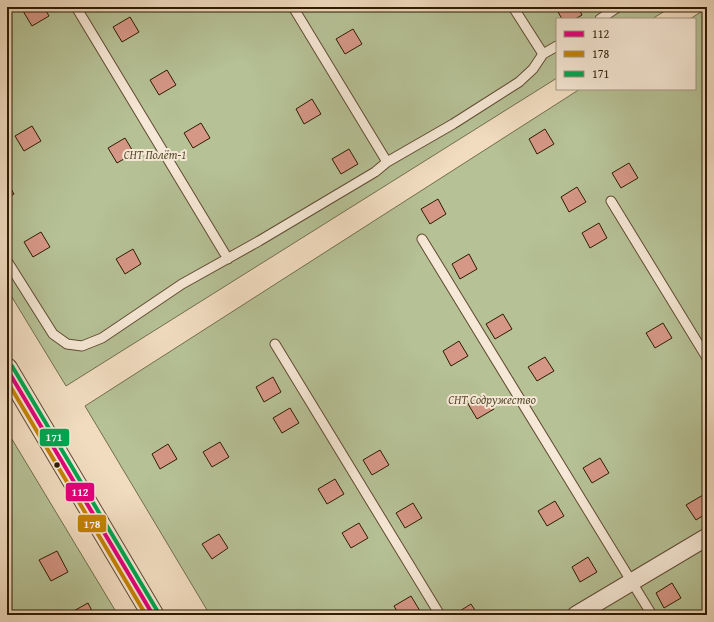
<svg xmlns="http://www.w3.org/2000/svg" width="714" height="622" viewBox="0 0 714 622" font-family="'Gentium Book Plus',serif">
<rect width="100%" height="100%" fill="#f1dcc0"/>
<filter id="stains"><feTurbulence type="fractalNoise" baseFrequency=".005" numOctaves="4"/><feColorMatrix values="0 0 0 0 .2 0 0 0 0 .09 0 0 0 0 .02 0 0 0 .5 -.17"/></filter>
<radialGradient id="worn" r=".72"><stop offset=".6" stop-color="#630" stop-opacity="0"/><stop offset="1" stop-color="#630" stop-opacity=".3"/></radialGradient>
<path fill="#b6c196" stroke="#726e4c" d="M 7,7 L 671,7 L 652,19 L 557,19 L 557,78 L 66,386 L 7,289 Z
M 707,8 L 707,615 L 210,615 L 85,406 L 580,89 L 695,89 L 695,19 L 690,19 Z
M 7,431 L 118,615 L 7,615 Z"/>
<path fill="#d59786" stroke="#2f1b03" d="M 31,7 L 44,7 L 49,16 L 32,26 L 23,11 Z
M 562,7 L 578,7 L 582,15 L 575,19 L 562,19 L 557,10 Z
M 130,17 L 139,32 L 122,42 L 113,27 Z
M 353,29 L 362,44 L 345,54 L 336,39 Z
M 167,70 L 176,85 L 159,95 L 150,80 Z
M 312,99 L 321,114 L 304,124 L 296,109 Z
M 201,123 L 210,138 L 193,148 L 184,133 Z
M 32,126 L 41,141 L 24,151 L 15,136 Z
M 545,129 L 554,144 L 537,154 L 529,139 Z
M 125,138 L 134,153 L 117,163 L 108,148 Z
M 349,149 L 358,164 L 341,174 L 332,159 Z
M 629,163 L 638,178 L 621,188 L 612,173 Z
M 7,182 L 14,194 L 7,198 Z
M 577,187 L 586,202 L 569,212 L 561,197 Z
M 438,199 L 446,214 L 430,224 L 421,209 Z
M 599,223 L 607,238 L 590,248 L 582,233 Z
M 41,232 L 50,247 L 33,257 L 24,242 Z
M 133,249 L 141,264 L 125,274 L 116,259 Z
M 469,254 L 477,269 L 460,279 L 452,264 Z
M 503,314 L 512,329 L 495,339 L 486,324 Z
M 663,323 L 672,338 L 655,348 L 646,333 Z
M 459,341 L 468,356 L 451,366 L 443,351 Z
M 545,357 L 554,371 L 537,381 L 528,367 Z
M 273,377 L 281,392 L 264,402 L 256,387 Z
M 485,394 L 494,409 L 477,419 L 468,404 Z
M 290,408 L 299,423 L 282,433 L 273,418 Z
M 707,418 L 707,431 L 702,421 Z
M 220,442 L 229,457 L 212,467 L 203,452 Z
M 168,444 L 177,459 L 160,469 L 152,454 Z
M 380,450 L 389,465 L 372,475 L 363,460 Z
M 600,458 L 609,473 L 592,483 L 583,468 Z
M 335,479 L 344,494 L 327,504 L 318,489 Z
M 703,495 L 707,501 L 707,513 L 696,520 L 686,505 Z
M 555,501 L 564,516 L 547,526 L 538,511 Z
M 413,503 L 422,518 L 405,528 L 396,513 Z
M 359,523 L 368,538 L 351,548 L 342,533 Z
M 219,534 L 228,548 L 212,559 L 202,544 Z
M 57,551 L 68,572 L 51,581 L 39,560 Z
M 588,557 L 597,572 L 580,582 L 572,567 Z
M 672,583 L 681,598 L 664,608 L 656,593 Z
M 411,596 L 420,611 L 413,615 L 399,615 L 394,606 Z
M 88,603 L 94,615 L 71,615 L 70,613 Z
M 471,604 L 478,615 L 455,615 L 455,614 Z"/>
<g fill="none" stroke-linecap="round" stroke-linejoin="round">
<defs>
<path id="service" d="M 76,7 L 228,259
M 293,7 L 387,162
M 513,7 L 543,54
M 600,19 L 618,7
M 611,201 L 707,358
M 422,239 L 652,615
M 7,261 L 53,334 L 67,344 L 82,346 L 102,338 L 182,284 L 259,241 L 375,172 L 387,162 L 453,124 L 519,82 L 533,69 L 543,54 L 557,46
M 275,344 L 440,615"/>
<path id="minor" d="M 576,615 L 707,537"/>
<path id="tertiary" d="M 7,369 L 153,615"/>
</defs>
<use href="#service" stroke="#604b32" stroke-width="11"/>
<use href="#minor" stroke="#604b32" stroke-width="19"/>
<use href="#tertiary" stroke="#604b32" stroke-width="23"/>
<use href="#service" stroke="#f6e8d6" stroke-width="9"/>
<use href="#minor" stroke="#f6e8d6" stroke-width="17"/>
<use href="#tertiary" stroke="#f6e8d6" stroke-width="21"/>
<defs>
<path id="bus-1" d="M 7,369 L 153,615"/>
<path id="bus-2" d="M 7,381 L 146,615"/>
<path id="bus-3" d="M 12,366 L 158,612"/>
</defs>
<use href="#bus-1" stroke="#f6e8d6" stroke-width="7"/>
<use href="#bus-2" stroke="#f6e8d6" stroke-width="7"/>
<use href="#bus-3" stroke="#f6e8d6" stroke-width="7"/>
<use href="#bus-1" stroke="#e5007d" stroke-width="4"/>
<use href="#bus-2" stroke="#c58301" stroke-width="4"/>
<use href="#bus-3" stroke="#00a651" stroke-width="4"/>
</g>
<circle fill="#2f1b03" stroke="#f6e8d6" stroke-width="1.5" cx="57" cy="465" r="3.5"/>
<g text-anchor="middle" stroke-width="4" stroke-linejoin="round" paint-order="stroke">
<g font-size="12" font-style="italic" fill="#584d2f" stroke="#f6e8d6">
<text x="155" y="159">СНТ Полёт-1</text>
<text x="492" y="404">СНТ Содружество</text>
</g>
</g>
<g stroke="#f6e8d6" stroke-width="1.5">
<rect x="39" y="428" width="31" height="19" rx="4" fill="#00a651"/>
<rect x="65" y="482" width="30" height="20" rx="4" fill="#e5007d"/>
<rect x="77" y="514" width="30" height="19" rx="4" fill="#c58301"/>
</g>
<g font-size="11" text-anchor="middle" font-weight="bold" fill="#fff">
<text x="54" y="441">171</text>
<text x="80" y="496">112</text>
<text x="92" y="528">178</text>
</g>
<rect width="714" height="622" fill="none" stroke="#f1dcc0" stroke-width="24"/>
<rect x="8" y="8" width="698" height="606" fill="none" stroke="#2f1b03" stroke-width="2"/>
<rect x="12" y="12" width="690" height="598" fill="none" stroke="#2f1b03"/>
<rect x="556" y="18" width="140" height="72" fill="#f6e8d6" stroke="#a69682"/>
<rect x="564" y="31" width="20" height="6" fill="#e5007d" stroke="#a69682"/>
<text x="592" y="38" font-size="12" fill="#2f1b03">112</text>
<rect x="564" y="51" width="20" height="6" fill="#c58301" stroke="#a69682"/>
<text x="592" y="58" font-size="12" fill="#2f1b03">178</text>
<rect x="564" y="71" width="20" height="6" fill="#00a651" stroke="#a69682"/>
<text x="592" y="78" font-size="12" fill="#2f1b03">171</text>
<rect width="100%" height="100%" filter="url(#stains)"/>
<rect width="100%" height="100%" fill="url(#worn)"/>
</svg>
